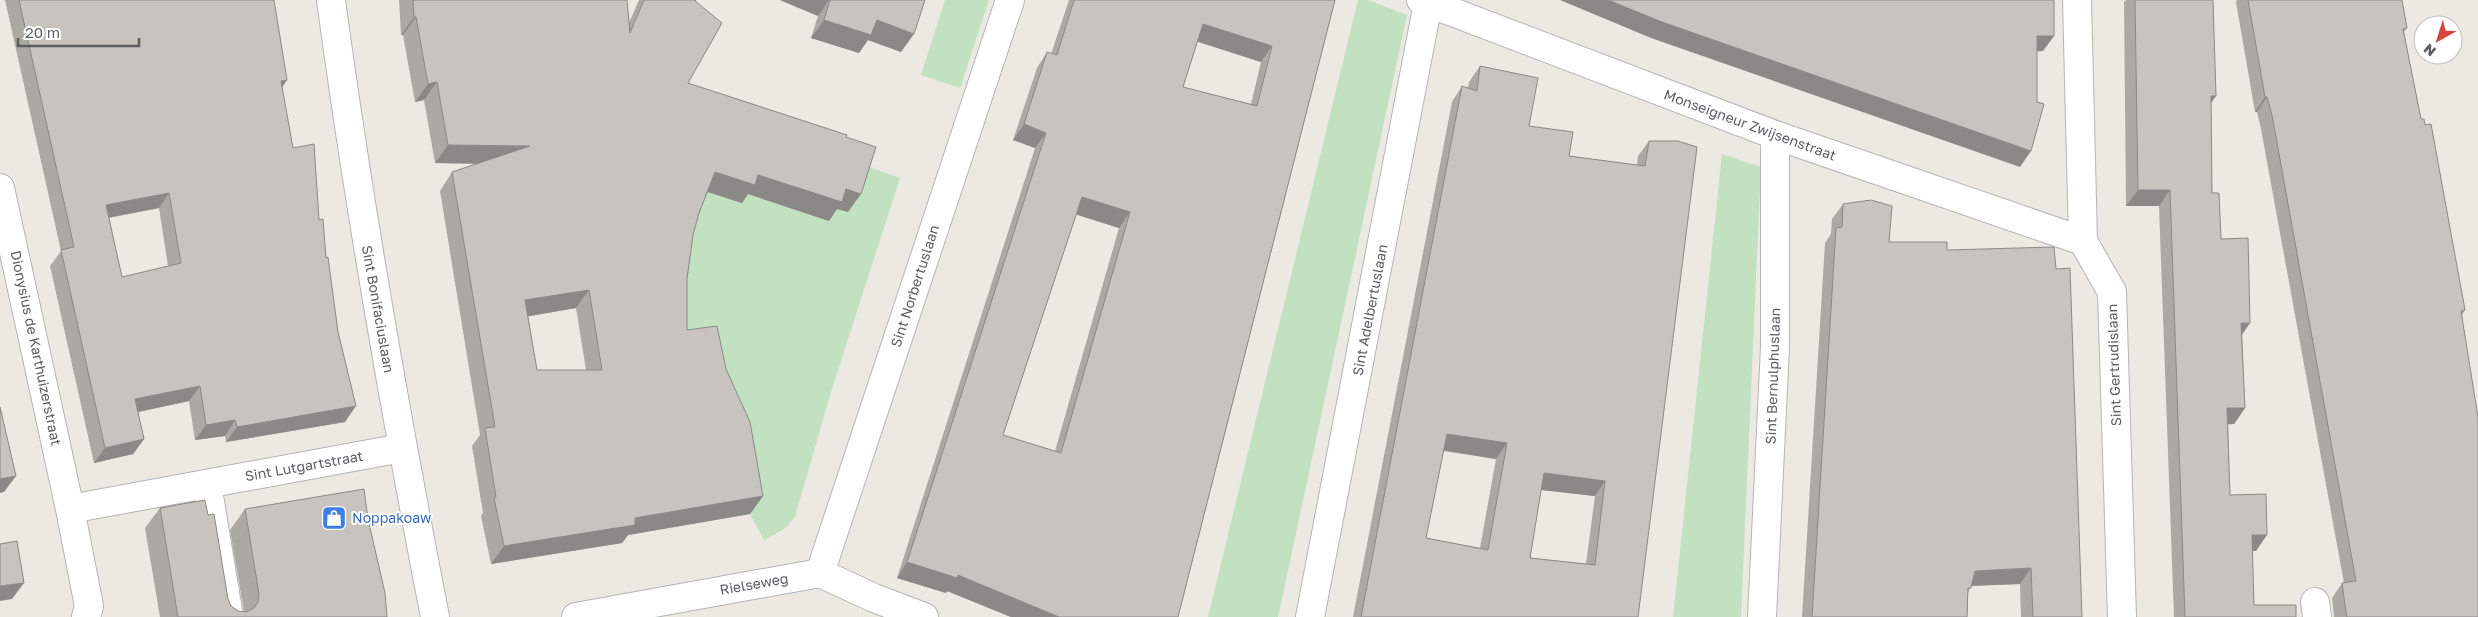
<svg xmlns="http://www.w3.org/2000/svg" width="2478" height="617" viewBox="0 0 2478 617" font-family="'Golos Text',sans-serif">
<rect width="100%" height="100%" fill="#ece9e2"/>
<path fill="#c2e1c1" d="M 945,0 L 989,0 L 960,88 L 921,75 Z
M 1358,0 L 1369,0 L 1407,15 L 1278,617 L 1208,617 Z
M 1722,154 L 1761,167 L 1741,617 L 1673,617 Z
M 864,165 L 900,178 L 831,392 L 795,517 L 784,529 L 764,540 L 750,514 L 739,446 L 674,320 L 690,186 L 745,193 L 829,221 L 833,208 L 848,212 Z"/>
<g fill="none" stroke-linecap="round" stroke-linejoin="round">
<defs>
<path id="minor" d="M 331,0 C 359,207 395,412 435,617
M 1421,0 L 1775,135 L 2083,241
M 2077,0 L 2083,241 L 2112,292 L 2122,617
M 0,188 L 70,509
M 207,484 L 229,617
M 820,573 L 1010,0
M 2315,602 L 2317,617
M 86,617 L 89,606 L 70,509 L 402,448
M 576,617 L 820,573 L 874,598 L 924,617
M 1310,617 L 1428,3
M 1762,617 L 1775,347 L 1775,135"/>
</defs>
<use href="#minor" stroke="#b2b5b8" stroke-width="30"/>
<use href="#minor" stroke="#fff" stroke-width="28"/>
</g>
<path fill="#aba9a4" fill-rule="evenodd" d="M 5,0 L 274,0 L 282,87 L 293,148 L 319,220 L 326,258 L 345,422 L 226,442 L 225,436 L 195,440 L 189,401 L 138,412 L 144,439 L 133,454 L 94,463 L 50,266 L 61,251 ZM 159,208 L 168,266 L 122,277 L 109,218 Z
M 399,0 L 627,0 L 629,23 L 639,0 L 696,0 L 688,83 L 846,137 L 848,212 L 837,209 L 829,221 L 748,194 L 742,203 L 707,192 L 699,213 L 693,235 L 687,279 L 687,330 L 726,369 L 763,496 L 750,514 L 628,535 L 622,543 L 491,564 L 481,516 L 483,513 L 472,446 L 480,435 L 440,191 L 452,172 L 478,164 L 435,163 L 424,100 L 415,102 L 403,35 L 401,35 ZM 576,308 L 586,370 L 537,370 L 528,316 Z
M 780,0 L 925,0 L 901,52 L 868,40 L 859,53 L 811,38 L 818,16 Z
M 1069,0 L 1335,0 L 1178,617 L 1011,617 L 947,591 L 946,593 L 897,578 L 1035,148 L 1013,140 L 1037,68 L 1047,52 L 1051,54 ZM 1197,41 L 1261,62 L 1251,104 L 1183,87 ZM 1076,214 L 1119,228 L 1055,451 L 1003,435 Z
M 2126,0 L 2213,0 L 2211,103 L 2212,193 L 2221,239 L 2242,334 L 2245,408 L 2234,424 L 2228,424 L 2230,495 L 2256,551 L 2252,551 L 2254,605 L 2296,617 L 2174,617 L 2159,206 L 2126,206 L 2124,2 Z
M 2237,0 L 2402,0 L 2407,28 L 2404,32 L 2421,119 L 2465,310 L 2462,315 L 2478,617 L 2334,617 L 2332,598 L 2342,583 L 2344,583 L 2261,129 L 2257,112 L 2255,112 L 2236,2 Z
M 1480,66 L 1529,126 L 1569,156 L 1637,165 L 1638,156 L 1649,141 L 1638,617 L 1353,617 L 1452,102 L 1462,86 L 1468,88 L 1469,82 ZM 1443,451 L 1496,459 L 1480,548 L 1426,538 ZM 1541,490 L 1595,496 L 1586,564 L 1530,558 Z
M 1843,204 L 1889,242 L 1947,250 L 2082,617 L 2021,617 L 2020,584 L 1971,586 L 1968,593 L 1967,617 L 1802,617 L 1825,243 L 1831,234 L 1832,219 Z
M 160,508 L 208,515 L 228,599 L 231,606 L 238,611 L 244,612 L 230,530 L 245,509 L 368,519 L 387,617 L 160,617 L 145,528 Z"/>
<path fill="#8b8986" d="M 780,0 L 829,0 L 818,16 Z
M 1560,0 L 1608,0 L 2031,151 L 2020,167 L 1651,38 Z
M 414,17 L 416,17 L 403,35 L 401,35 Z
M 824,20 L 877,20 L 914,34 L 901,52 L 868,40 L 859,53 L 811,38 Z
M 1203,24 L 1272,46 L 1261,62 L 1192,40 Z
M 2037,36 L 2054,36 L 2043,51 L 2026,52 Z
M 287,80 L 277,95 L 281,81 Z
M 437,82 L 424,100 L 415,102 L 428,84 Z
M 2211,96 L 2216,96 L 2205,112 Z
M 2265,97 L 2267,97 L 2257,112 L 2255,112 Z
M 1024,124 L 1046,133 L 1035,148 L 1013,140 Z
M 448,145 L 530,146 L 517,164 L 435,163 Z
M 715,172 L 758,175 L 846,189 L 861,194 L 848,212 L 837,209 L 829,221 L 748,194 L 742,203 L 702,190 Z
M 2138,190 L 2170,190 L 2159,206 L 2126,206 Z
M 169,193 L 159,208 L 95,220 L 106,205 Z
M 1082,197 L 1130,212 L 1119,228 L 1071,213 Z
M 589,290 L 576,308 L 513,319 L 525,300 Z
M 2241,323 L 2250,323 L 2239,339 Z
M 200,386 L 189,401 L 124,415 L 135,399 Z
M 356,406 L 345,422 L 226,442 L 237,427 Z
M 2227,408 L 2245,408 L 2234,424 L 2216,425 Z
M 235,420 L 225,436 L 195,440 L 206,425 Z
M 1447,434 L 1507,443 L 1496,459 L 1436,449 Z
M 144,439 L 133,454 L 94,463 L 105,448 Z
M 1544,473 L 1605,481 L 1595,496 L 1533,489 Z
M 16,476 L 4,492 L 0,493 L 0,479 Z
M 763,496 L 750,514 L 628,535 L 622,543 L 491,564 L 504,546 L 635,518 Z
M 2252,535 L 2267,535 L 2256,551 L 2241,551 Z
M 907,562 L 958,575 L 1059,617 L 1011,617 L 947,591 L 946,593 L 897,578 Z
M 2031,568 L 2020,584 L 1964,586 L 1975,571 Z
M 24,583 L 12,599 L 0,601 L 0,586 Z"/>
<path fill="#c7c4bf" stroke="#8b8986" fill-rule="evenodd" d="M 19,0 L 274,0 L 287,80 L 281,81 L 293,148 L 314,144 L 319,220 L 323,219 L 326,258 L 328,257 L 338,332 L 356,406 L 237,427 L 235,420 L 206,425 L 200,386 L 135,399 L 144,439 L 105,448 L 61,250 L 74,247 ZM 169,193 L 181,263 L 122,277 L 106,205 Z
M 413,0 L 627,0 L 630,33 L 644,0 L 696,0 L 695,1 L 722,23 L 688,83 L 847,135 L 846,137 L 876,147 L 861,194 L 846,189 L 842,202 L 758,175 L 755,185 L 715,172 L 699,213 L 693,235 L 687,279 L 687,330 L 717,326 L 726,369 L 750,422 L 763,496 L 635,518 L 635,525 L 504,546 L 494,498 L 496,497 L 485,428 L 495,427 L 452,172 L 530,146 L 448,145 L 437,82 L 428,84 L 416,17 L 414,17 ZM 589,290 L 602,370 L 537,370 L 525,300 Z
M 830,0 L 925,0 L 914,34 L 877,20 L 871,35 L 824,20 Z
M 1074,0 L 1335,0 L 1178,617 L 1059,617 L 958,575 L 957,578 L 907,562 L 1046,133 L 1024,124 L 1047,52 L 1057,55 ZM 1203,24 L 1272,46 L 1257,106 L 1183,87 ZM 1082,197 L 1130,212 L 1061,453 L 1003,435 Z
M 1608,0 L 2054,0 L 2054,36 L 2037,36 L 2037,102 L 2044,104 L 2031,151 L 1662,22 Z
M 2135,0 L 2213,0 L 2216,96 L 2211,96 L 2212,193 L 2219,193 L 2221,239 L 2248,238 L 2250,323 L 2241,323 L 2245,408 L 2227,408 L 2230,495 L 2266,494 L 2267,535 L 2252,535 L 2254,605 L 2296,605 L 2296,617 L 2185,617 L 2170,190 L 2138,190 Z
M 2248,0 L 2402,0 L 2407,28 L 2403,29 L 2421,119 L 2424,119 L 2425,125 L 2431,124 L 2465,310 L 2461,311 L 2478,417 L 2478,617 L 2347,617 L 2345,605 L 2342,583 L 2356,581 L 2272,115 L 2267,97 L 2265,97 Z
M 1480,66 L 1538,78 L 1529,126 L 1573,132 L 1569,156 L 1645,166 L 1649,141 L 1678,141 L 1697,147 L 1638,617 L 1361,617 L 1462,86 L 1477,91 ZM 1447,434 L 1507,443 L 1488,550 L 1426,538 ZM 1544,473 L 1605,481 L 1595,565 L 1530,558 Z
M 1871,200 L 1892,206 L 1889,242 L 1947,242 L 1947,250 L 2054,247 L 2056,269 L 2070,268 L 2082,617 L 2033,617 L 2031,568 L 1975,571 L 1971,588 L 1968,588 L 1967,617 L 1812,617 L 1836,228 L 1842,227 L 1843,204 Z
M 0,407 L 16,476 L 0,479 Z
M 364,489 L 368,519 L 385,593 L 387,617 L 178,617 L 160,508 L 205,500 L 208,515 L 214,514 L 228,599 L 231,606 L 238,611 L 246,612 L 254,608 L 258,602 L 259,594 L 245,509 Z
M 17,541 L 24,583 L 0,586 L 0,544 Z"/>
<defs>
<symbol id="shop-square" viewBox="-11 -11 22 22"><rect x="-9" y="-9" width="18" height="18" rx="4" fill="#3f7fe0" stroke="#fff"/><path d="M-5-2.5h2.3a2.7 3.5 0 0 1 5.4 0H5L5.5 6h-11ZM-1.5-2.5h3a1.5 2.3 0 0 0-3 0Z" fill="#fff"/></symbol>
</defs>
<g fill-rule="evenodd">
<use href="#shop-square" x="320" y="504" width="28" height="28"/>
</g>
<g text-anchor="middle" stroke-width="4" stroke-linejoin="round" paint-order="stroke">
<g font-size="14" fill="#5a5e61" stroke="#fff">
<text transform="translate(1750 125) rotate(20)" y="5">Monseigneur Zwijsenstraat</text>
<text transform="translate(915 286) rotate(-72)" y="5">Sint Norbertuslaan</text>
<text transform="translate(378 309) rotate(80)" y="5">Sint Bonifaciuslaan</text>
<text transform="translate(1370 310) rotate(-79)" y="5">Sint Adelbertuslaan</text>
<text transform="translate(36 348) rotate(78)" y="5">Dionysius de Karthuizerstraat</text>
<text transform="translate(2114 365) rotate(-92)" y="5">Sint Gertrudislaan</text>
<text transform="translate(1773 376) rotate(-88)" y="5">Sint Bernulphuslaan</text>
<text transform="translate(304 466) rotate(-10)" y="5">Sint Lutgartstraat</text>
<text transform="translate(754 584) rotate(-10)" y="5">Rielseweg</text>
</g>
<g font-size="14" fill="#366cbe" stroke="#fff" text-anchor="start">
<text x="352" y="523">Noppakoaw</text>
</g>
</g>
<g transform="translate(2438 40) rotate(219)"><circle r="24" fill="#ffffff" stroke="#bdbfc0"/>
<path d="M0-4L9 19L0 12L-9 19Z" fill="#d7443c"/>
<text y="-8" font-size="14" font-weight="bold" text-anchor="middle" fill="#5a5e61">N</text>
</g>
<path d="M18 38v8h121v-8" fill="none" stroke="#5a5e61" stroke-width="2.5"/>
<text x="25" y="38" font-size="15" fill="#5a5e61" stroke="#ffffff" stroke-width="4" paint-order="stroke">20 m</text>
</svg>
